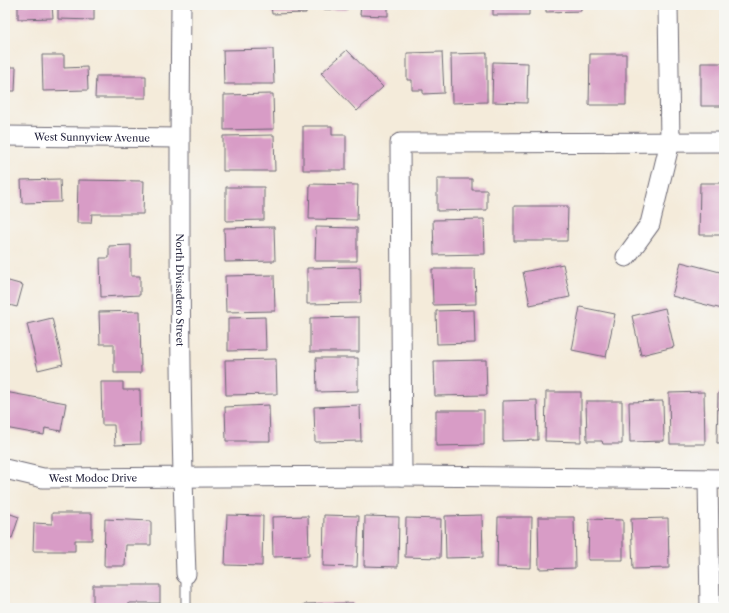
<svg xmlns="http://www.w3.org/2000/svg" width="729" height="613" viewBox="0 0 729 613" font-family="'Libre Caslon Text',serif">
<rect width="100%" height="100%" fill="#f6f6f2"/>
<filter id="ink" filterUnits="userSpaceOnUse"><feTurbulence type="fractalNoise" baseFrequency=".025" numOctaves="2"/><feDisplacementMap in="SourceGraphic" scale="8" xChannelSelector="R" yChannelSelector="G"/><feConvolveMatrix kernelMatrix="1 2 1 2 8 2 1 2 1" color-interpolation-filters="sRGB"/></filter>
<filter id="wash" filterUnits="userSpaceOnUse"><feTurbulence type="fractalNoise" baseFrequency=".012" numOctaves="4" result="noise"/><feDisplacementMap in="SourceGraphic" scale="16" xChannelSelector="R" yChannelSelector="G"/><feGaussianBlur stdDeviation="0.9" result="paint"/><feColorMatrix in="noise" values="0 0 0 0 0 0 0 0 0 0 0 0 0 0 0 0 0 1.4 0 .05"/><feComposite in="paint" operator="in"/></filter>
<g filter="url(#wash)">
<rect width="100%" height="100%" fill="#f4ebda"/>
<g id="blocks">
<path fill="#d89cc6" d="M 18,5 L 52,5 L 53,18 L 18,19 Z
M 58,5 L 94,5 L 94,20 L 58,19 Z
M 271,5 L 306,5 L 306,13 L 272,14 Z
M 312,5 L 347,5 L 347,10 L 312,9 Z
M 361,5 L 388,5 L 388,16 L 360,15 Z
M 493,5 L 529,5 L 529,15 L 493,15 Z
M 546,5 L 581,5 L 581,11 L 546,12 Z
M 273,49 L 274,84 L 224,84 L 223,50 Z
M 347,50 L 383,87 L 357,111 L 321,73 Z
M 442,52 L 444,93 L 423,94 L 423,90 L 412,90 L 412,80 L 407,80 L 407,53 Z
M 487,53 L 487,102 L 452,103 L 451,54 Z
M 590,54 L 626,54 L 626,105 L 589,105 Z
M 42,55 L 64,55 L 64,68 L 87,67 L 88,90 L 43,91 Z
M 493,62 L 528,63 L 527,103 L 492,102 Z
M 701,63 L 724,63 L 724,106 L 701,106 Z
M 5,67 L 16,67 L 15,91 L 5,91 Z
M 96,76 L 146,76 L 146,98 L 95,98 Z
M 273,94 L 274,129 L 224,130 L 224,95 Z
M 303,126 L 332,126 L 332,135 L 346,135 L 346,170 L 303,170 Z
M 274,135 L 275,171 L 223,171 L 223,136 Z
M 60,179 L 61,202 L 22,203 L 21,180 Z
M 437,179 L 472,179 L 472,190 L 487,190 L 487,210 L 437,211 Z
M 78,180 L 144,181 L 143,214 L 92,214 L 91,223 L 77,223 Z
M 700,183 L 724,183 L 724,235 L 699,235 Z
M 310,184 L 358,185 L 357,220 L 309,219 Z
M 226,187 L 264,187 L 264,220 L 226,221 Z
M 514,206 L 568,206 L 567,241 L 514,241 Z
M 484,219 L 485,254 L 434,255 L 433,220 Z
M 274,227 L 275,261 L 225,262 L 224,228 Z
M 316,227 L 357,228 L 357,261 L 315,261 Z
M 131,245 L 131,276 L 140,276 L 140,295 L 101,297 L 100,258 L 109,258 L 109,246 Z
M 681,262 L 724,273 L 724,301 L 722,309 L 672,296 Z
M 563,264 L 570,297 L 530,305 L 523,272 Z
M 360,267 L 361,303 L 307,304 L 307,268 Z
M 432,269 L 475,269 L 476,304 L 433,305 Z
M 274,275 L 275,311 L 226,312 L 225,276 Z
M 5,280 L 23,285 L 17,307 L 5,304 Z
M 580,307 L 615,314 L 606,357 L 572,350 Z
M 665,308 L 674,347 L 641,355 L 632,316 Z
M 474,310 L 475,343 L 437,344 L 436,311 Z
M 140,311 L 141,373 L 114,373 L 114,344 L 100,344 L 99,312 Z
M 265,317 L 266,350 L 228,351 L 228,318 Z
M 359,317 L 359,352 L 310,352 L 310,318 Z
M 52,318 L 63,364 L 38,370 L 27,324 Z
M 316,358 L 358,358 L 358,391 L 317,392 Z
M 276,359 L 277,394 L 226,395 L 225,360 Z
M 486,360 L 487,395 L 435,396 L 434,361 Z
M 101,382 L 123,382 L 123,390 L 140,390 L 141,444 L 115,445 L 114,425 L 102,425 Z
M 5,392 L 66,403 L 61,431 L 45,428 L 44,435 L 5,428 Z
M 546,392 L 581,392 L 581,442 L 545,441 Z
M 704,392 L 705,444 L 670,444 L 669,393 Z
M 718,393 L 724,393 L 724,443 L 717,443 Z
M 537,400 L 538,440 L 503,441 L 503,401 Z
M 586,401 L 622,401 L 622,444 L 603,444 L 602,441 L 587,441 Z
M 663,401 L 664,441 L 630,442 L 629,402 Z
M 269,405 L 270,441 L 226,441 L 225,407 Z
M 360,405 L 361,441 L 315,442 L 314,407 Z
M 436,410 L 484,410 L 484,445 L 436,446 Z
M 5,512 L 19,517 L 12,538 L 5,536 Z
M 52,513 L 92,513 L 92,540 L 75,540 L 75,551 L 33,551 L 34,523 L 52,524 Z
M 227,515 L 263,516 L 262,566 L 225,565 Z
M 324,515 L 359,516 L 357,567 L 323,566 Z
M 482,515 L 483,557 L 446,558 L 445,516 Z
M 308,516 L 309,556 L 273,557 L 272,517 Z
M 365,516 L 399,517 L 398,567 L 364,566 Z
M 498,517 L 532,517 L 531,568 L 497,567 Z
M 538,517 L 574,517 L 575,568 L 539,569 Z
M 406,518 L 441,519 L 440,558 L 405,557 Z
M 668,518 L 669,568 L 633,569 L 631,519 Z
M 105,519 L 151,521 L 151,545 L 126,545 L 125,566 L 104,566 Z
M 589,519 L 623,520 L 623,560 L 588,560 Z
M 93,585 L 160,585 L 160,603 L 129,603 L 129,608 L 93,608 Z
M 353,603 L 353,608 L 304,608 L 304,604 Z
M 416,606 L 459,607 L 459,608 L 416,608 Z"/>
</g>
</g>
<g filter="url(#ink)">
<use href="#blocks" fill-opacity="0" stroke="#6c6873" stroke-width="1"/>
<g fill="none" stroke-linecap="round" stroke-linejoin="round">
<defs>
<path id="service" d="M 186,574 L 186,608"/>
<g id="minor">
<path id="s1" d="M 181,5 C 179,195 179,385 186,574"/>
<path id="s2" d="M 5,136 L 179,138"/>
<path d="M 626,257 L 650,224 L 670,142 L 668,5"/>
<path id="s3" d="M 5,469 L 43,478 L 402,476 L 400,143 L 724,142"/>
<path d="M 402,476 L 724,479"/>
<path d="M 708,479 L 710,608"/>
</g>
</defs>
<use href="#service" stroke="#6c6873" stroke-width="11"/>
<use href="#minor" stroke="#6c6873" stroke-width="21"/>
<use href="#service" stroke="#fff" stroke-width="9"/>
<use href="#minor" stroke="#fff" stroke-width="19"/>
</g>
</g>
<g text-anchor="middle" stroke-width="3" stroke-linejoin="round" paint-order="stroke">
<g font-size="10" fill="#22223b" stroke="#f6f6f2">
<text dy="4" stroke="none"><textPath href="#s2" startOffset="87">West Sunnyview Avenue</textPath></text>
<text dy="4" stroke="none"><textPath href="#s1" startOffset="285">North Divisadero Street</textPath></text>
<text dy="4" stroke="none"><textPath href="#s3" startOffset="89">West Modoc Drive</textPath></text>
</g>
</g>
<rect width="729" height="613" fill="none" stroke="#f6f6f2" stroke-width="20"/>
</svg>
